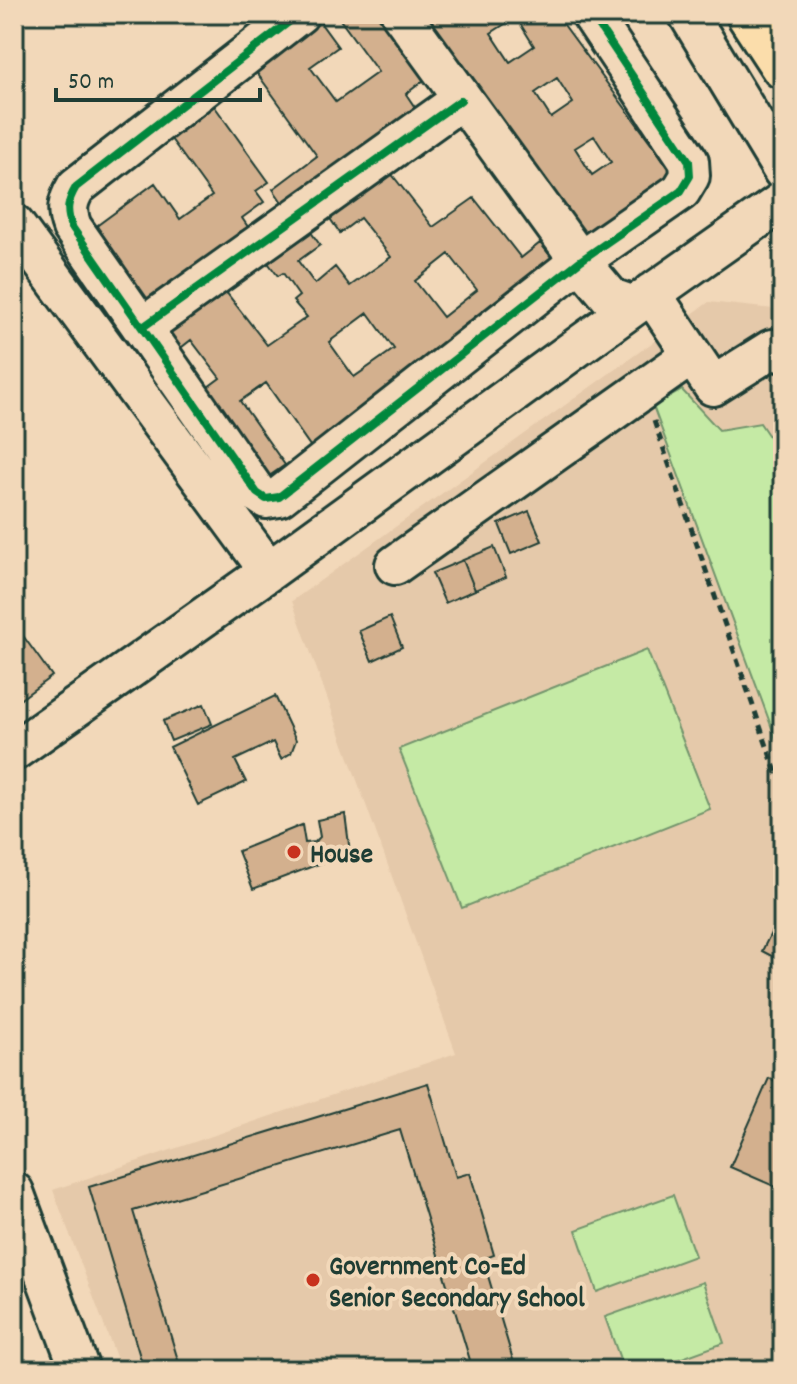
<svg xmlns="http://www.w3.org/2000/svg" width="797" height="1384" viewBox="0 0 797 1384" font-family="Dekko,sans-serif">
<rect width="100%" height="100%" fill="#f2d8b9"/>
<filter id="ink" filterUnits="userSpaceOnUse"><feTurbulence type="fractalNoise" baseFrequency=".0125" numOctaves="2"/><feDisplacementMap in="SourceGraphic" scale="16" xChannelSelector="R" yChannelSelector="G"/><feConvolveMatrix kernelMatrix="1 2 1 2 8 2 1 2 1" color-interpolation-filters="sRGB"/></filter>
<g filter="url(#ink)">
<path fill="#e5c9aa" d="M 709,302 L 783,310 L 783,1357 L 746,1370 L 121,1370 L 53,1190 L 456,1053 L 292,601 Z"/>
<path fill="#c5eaa5" stroke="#72946c" stroke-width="2" d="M 682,390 L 719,430 L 760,423 L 783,457 L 783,758 L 653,406 Z
M 647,650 L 710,809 L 462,908 L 399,749 Z
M 673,1195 L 695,1256 L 597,1292 L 576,1230 Z
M 703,1282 L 724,1343 L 649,1370 L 624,1370 L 605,1317 Z"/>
<path fill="#d3b08e" stroke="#1f3d34" stroke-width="2" fill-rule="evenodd" d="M 336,14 L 376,14 L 424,80 L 406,94 L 420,115 L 288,211 L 273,189 L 317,156 L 254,69 L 319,21 L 338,47 L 310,67 L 336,102 L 378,72 Z
M 422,14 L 556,14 L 676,177 L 590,241 ZM 516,17 L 534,46 L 510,62 L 491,33 ZM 557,78 L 573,103 L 551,118 L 535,93 ZM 594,136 L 611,162 L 592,175 L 575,148 Z
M 210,100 L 269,182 L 256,191 L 264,202 L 242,218 L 248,227 L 238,233 L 244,241 L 145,313 L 87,233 L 155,183 L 180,219 L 212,196 L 166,132 Z
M 383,163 L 433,227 L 474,198 L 521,258 L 540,243 L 556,263 L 315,453 L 266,383 L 240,401 L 285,465 L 262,481 L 200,393 L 220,378 L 191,340 L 168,358 L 152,336 L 219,283 L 267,345 L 307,317 L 293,301 L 299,296 L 283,273 L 278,276 L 260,252 L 303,221 L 320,245 L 298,261 L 315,284 L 335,267 L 350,286 L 391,257 L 360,218 L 340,233 L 324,210 ZM 449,254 L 477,290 L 443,317 L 415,281 ZM 368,313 L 394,349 L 354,377 L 329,342 Z
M 529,511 L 542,541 L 511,554 L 499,524 Z
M 494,547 L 506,577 L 475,590 L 463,560 Z
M 463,560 L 475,590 L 445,603 L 432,573 Z
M 390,617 L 402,647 L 372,661 L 359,631 Z
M 21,633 L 52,676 L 14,704 L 14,639 Z
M 275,696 L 296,740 L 291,753 L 281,759 L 273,742 L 235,760 L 246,782 L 198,805 L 170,747 Z
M 204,704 L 212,724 L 171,741 L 163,721 Z
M 345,814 L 350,852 L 253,889 L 238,851 L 302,825 L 305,843 L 315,842 L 320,837 L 317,820 Z
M 783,909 L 783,962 L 762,951 Z
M 769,1078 L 783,1085 L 783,1190 L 730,1167 Z
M 428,1083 L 456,1177 L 470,1173 L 494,1255 L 483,1259 L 516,1370 L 473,1370 L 400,1130 L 133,1211 L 181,1370 L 144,1370 L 89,1187 Z"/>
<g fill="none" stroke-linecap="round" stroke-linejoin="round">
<defs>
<path id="minor" d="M 299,14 L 76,187 C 67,202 66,211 72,227 L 257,493 L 266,499 L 279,497 L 580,261 L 681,191 L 690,176 L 689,161 L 591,14
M 401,14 L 580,261 L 611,298 L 634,306
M 688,14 L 783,171
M 14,224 L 269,571
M 651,293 L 713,386 L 772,349 L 783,353
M 143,327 L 461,100
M 395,565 L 692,355
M 14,751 L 269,571 L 634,306 L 783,201
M 14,1192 L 80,1370"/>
<path id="major" d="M 749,14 L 783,66"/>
</defs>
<use href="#minor" stroke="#1f3d34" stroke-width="44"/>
<use href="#major" stroke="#1f3d34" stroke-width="50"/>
<path stroke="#1f3d34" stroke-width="5" stroke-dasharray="8 6" stroke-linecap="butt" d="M 654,421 L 776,772 L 783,769"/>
<use href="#minor" stroke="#f2d8b9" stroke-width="38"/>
<use href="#major" stroke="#fbddab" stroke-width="44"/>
<defs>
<path id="cycleway" d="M 299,14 L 76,187 C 67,202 66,211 72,227 L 257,493 L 266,499 L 279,497 L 580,261 L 681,191 L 690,176 L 689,161 L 591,14
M 143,327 L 461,100"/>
</defs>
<use href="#cycleway" stroke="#f2d8b9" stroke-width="13"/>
<use href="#cycleway" stroke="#00873e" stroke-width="8"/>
</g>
</g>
<g fill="#c8321e" stroke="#f2d8b9" stroke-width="3">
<circle cx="294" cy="852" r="8"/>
<circle cx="313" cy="1280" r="8"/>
</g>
<g text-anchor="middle" stroke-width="8" stroke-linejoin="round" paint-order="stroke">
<g font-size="28" font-weight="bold" fill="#1f3d34" stroke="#f2d8b9" text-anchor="start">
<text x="310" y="862">House</text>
<text x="329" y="1274">Government Co-Ed<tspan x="329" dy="32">Senior Secondary School</tspan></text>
</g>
</g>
<rect width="797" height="1384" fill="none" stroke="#f2d8b9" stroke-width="48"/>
<rect x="24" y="24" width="749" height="1336" fill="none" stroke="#1f3d34" stroke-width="3" filter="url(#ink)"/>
<path d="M56 88v12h204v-12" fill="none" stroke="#1f3d34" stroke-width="4"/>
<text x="68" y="88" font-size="24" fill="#1f3d34" stroke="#f2d8b9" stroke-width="6" paint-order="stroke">50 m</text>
</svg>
